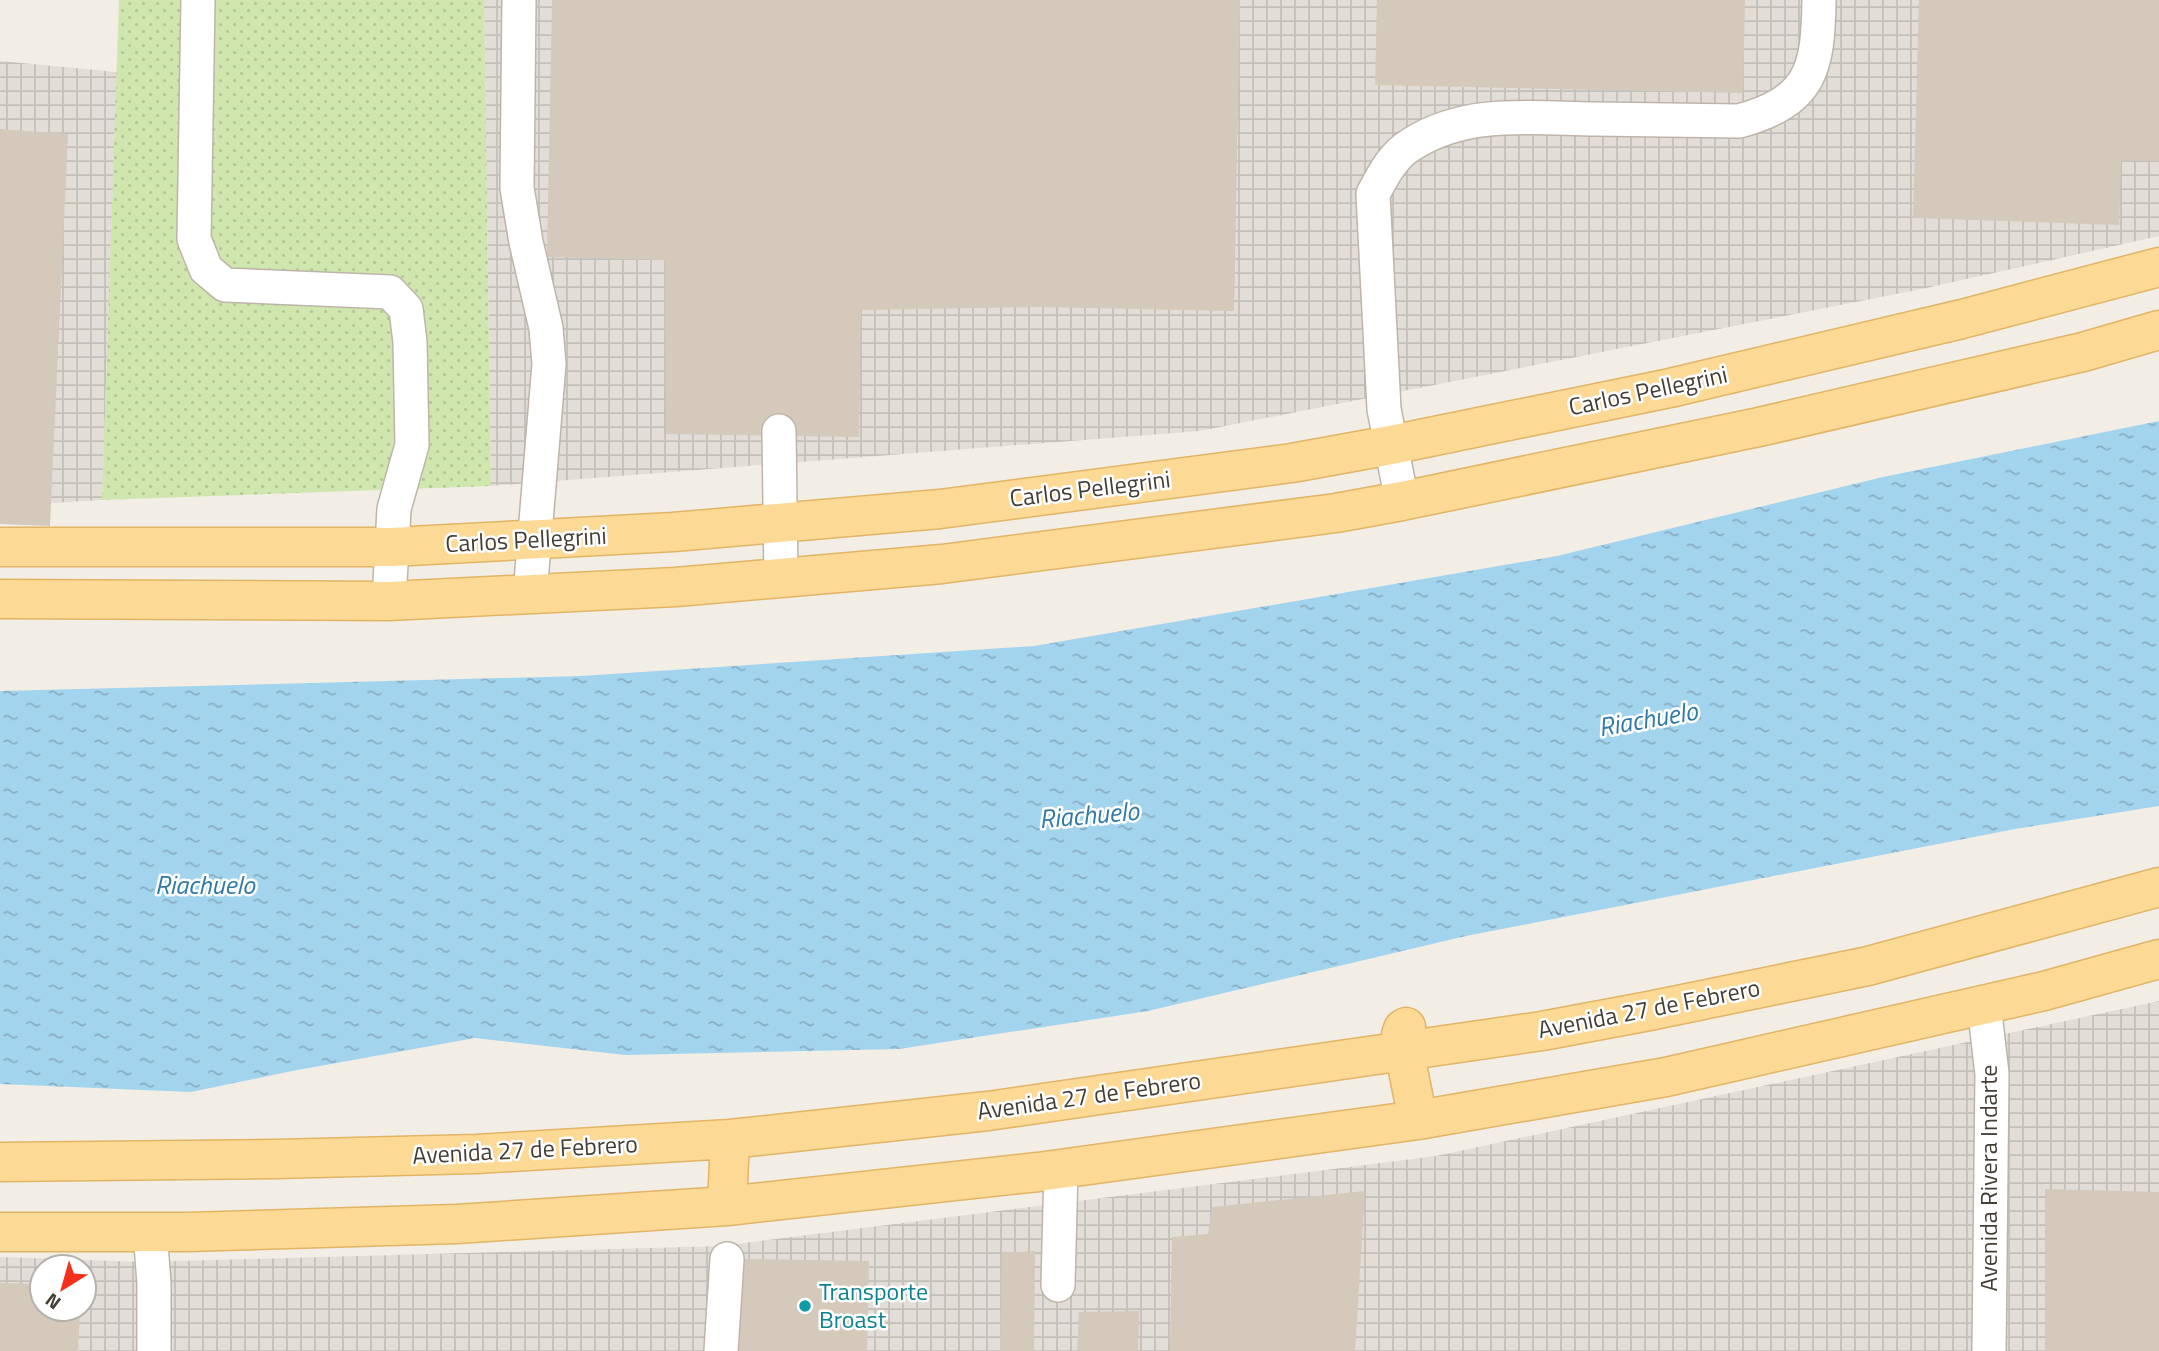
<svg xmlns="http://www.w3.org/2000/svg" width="2159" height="1351" viewBox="0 0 2159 1351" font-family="'Titillium Web',sans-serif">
<defs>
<pattern id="industrial-grid" width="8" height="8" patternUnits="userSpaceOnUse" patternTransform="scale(1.75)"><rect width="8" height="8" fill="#e2ddd7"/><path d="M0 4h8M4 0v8" fill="none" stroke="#c3bfb9"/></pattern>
<pattern id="grass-dots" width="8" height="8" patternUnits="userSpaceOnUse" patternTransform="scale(1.75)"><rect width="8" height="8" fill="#d0e6af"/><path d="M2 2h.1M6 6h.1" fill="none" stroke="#b4c697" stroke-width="1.8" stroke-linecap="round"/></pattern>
<pattern id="water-ripples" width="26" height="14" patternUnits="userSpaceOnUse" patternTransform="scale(1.75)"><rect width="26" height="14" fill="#a3d4ee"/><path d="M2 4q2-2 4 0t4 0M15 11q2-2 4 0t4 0" fill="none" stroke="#87adc2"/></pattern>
</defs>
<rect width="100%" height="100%" fill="#f2eee6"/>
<path fill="url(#industrial-grid)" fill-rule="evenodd" d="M 484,0 L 2159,0 L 2159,236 L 1922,289 L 1200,431 L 491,486 Z
M 0,61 L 117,72 L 102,500 L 0,506 Z
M 2159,1001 L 2159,1351 L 0,1351 L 0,1257 L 143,1262 L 721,1246 L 1436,1156 ZM 42,1267 L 84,1267 L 84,1309 L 42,1309 Z"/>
<path fill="url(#grass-dots)" d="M 119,0 L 484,0 L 491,486 L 102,500 Z"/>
<path fill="url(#water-ripples)" d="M 2159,421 L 2159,806 L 2015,829 L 1466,936 L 1148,1011 L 899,1049 L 625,1055 L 475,1038 L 292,1071 L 191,1092 L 0,1084 L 0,691 L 581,676 L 1034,646 L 1557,556 L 1883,477 Z"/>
<path fill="#d4c9bb" d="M 552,0 L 1240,0 L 1234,311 L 1040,307 L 861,310 L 859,437 L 666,434 L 665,260 L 547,257 Z
M 1377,0 L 1745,0 L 1743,93 L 1375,85 Z
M 1919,0 L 2159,0 L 2159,161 L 2121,160 L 2119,225 L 1913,218 Z
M 0,129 L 68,134 L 50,526 L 0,524 Z
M 2045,1189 L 2159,1192 L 2159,1351 L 2045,1351 Z
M 1365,1191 L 1355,1351 L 1170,1351 L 1172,1237 L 1208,1234 L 1212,1207 Z
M 1035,1251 L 1034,1351 L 1000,1351 L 1002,1253 Z
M 743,1259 L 869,1261 L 867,1351 L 739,1351 Z
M 0,1283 L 42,1284 L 42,1309 L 80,1309 L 78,1351 L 0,1351 Z
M 1139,1311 L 1138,1351 L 1077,1351 L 1079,1312 Z"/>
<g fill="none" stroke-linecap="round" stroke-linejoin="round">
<defs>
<path id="minor" d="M 198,0 L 194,239 L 206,269 L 225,285 L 390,292 L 406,309 L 410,342 L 412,445 L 394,509 L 389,601
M 519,0 L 517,188 L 526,242 L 546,328 L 549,364 L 530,594
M 779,431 L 781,577
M 1402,501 L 1384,409 L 1373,194 C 1383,175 1393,155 1412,144 C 1467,109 1532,118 1595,119 C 1643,120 1691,120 1739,121 C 1812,101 1818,69 1819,0
M 1984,1005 L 1992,1074 L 1989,1351
M 150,1232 L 154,1283 L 154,1351
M 1058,1285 L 1061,1168
M 721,1351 L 727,1259"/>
<path id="major" d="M 0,547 L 391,547 L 673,532 L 940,509 L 1292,463 L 1391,445 L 1670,388 L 1962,319 L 2159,267
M 0,599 L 389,601 L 676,587 L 942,564 L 1336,513 L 1402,501 L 1759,427 L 2083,352 L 2159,330
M 1406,1027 L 1403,1029 L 1401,1035 L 1418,1120
M 0,1162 L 276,1159 L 476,1154 L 730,1139 L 988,1111 L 1542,1031 L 1649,1011 L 1868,966 L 2159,887
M 727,1206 L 730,1139
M 0,1232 L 188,1232 L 457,1224 L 727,1206 L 1038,1172 L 1418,1120 L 1666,1077 L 2044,991 L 2159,959"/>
</defs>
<use href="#minor" stroke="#beb5a8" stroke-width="36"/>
<use href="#major" stroke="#e1b565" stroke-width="41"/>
<use href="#minor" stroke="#fff" stroke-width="33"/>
<use href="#major" stroke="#fcd995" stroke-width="38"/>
</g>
<circle fill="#0f9aa8" stroke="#fff" stroke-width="2.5" cx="805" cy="1306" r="7"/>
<g text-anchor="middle" stroke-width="5" stroke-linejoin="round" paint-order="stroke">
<g font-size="24" fill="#453e35" stroke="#fff">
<text transform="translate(1648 391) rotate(-12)" y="8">Carlos Pellegrini</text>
<text transform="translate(1090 489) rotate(-7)" y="8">Carlos Pellegrini</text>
<text transform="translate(526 540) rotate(-3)" y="8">Carlos Pellegrini</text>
<text transform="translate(1649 1009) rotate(-11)" y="8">Avenida 27 de Febrero</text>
<text transform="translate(1089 1096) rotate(-8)" y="8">Avenida 27 de Febrero</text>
<text transform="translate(525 1150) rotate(-3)" y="8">Avenida 27 de Febrero</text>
<text transform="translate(1989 1178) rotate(-90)" y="8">Avenida Rivera Indarte</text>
</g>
<g font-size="24" fill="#0d838f" stroke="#fff" text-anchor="start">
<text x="819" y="1300">Transporte<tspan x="819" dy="28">Broast</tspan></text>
</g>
<g font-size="26" font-style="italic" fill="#2f7aa6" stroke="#fff">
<text transform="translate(1648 719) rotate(-10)" y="9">Riachuelo</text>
<text transform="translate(1089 815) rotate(-5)" y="9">Riachuelo</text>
<text x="205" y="894">Riachuelo</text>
</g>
</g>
<g transform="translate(63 1288) rotate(217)"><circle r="33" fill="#ffffff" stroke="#b5b2ae" stroke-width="2"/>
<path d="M0-5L12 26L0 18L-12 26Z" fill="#f52f1a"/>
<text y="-10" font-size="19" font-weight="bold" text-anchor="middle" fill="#453e35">N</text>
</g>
</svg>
